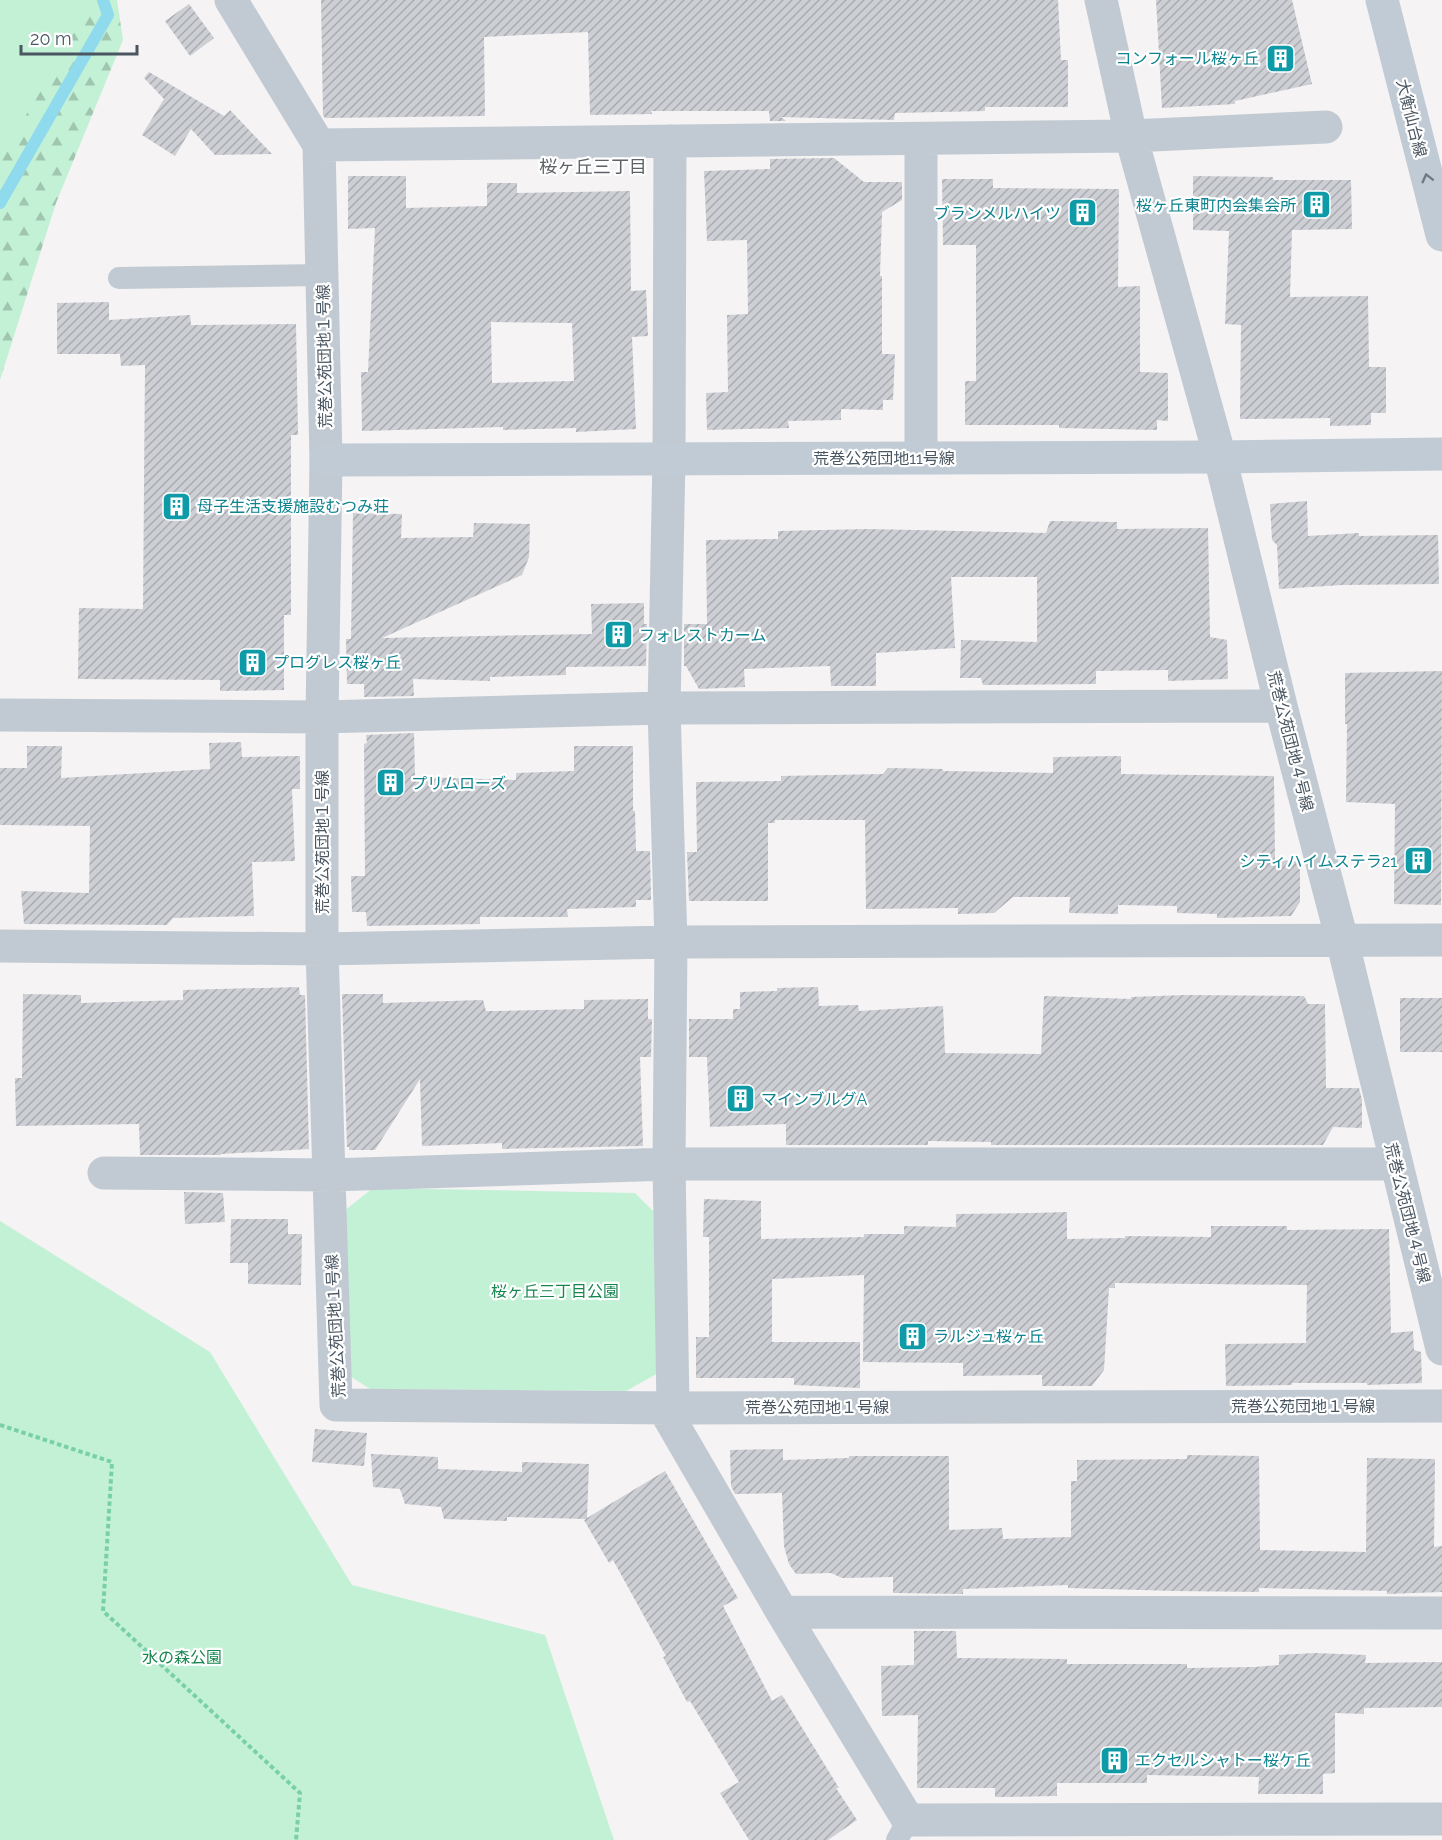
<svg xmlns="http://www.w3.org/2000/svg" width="1442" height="1840" viewBox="0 0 1442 1840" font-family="Raleway,'Noto Sans JP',sans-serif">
<defs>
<pattern id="forest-firs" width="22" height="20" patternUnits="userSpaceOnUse" patternTransform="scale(1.5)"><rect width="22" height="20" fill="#c3f1d5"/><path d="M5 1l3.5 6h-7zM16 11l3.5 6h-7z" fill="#a0c6b0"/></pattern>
<pattern id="building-hatch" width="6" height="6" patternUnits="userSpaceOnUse" patternTransform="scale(1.5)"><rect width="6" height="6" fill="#cdcfd5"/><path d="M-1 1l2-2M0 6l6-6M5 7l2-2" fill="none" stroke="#a8abb0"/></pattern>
</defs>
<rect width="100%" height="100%" fill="#f5f3f3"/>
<path fill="url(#forest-firs)" d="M 0,0 L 117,0 L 123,40 L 56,203 L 0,380 Z"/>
<path fill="#c3f1d5" d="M 0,0 L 84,0 L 86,12 L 0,160 Z
M 373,1188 L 635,1193 L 653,1211 L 660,1372 L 626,1391 L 370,1389 L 350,1376 L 344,1211 Z
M 0,1221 L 210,1352 L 352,1585 L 545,1635 L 614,1840 L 0,1840 Z"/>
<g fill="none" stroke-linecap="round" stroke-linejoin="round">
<path stroke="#90daee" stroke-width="12" d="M 0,203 L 108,15 L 103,0"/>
</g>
<path fill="url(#building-hatch)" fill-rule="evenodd" d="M 321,0 L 1058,0 L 1061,60 L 1068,60 L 1068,107 L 985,107 L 985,111 L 895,113 L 894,120 L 781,117 L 786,121 L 770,121 L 769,111 L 651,111 L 652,114 L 590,115 L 588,32 L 484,37 L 485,116 L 325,118 L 323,115 Z
M 1156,0 L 1292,0 L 1312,84 L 1235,101 L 1235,104 L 1162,108 Z
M 189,4 L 214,38 L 190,56 L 165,21 Z
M 149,72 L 224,116 L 230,110 L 272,154 L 215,155 L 191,129 L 175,156 L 142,135 L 164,99 L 144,78 Z
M 834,158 L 864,182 L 902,182 L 902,200 L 882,212 L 880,276 L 882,276 L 882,354 L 895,354 L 893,400 L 883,400 L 883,410 L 841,409 L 841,420 L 788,421 L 789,428 L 707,430 L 706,393 L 728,392 L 727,315 L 748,314 L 747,240 L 707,241 L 704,171 L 770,169 L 770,159 Z
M 348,176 L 406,176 L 406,208 L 487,206 L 487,183 L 517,183 L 517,193 L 630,191 L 631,291 L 646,290 L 648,336 L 632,337 L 636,429 L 576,432 L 576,428 L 503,430 L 503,427 L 362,431 L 361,372 L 368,372 L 375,228 L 348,229 ZM 491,322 L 572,323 L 574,381 L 492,383 Z
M 1193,176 L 1273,177 L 1273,180 L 1351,180 L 1352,229 L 1292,230 L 1290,297 L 1368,296 L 1369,367 L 1386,367 L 1386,413 L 1371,413 L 1371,425 L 1330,426 L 1330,418 L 1240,419 L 1241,325 L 1225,324 L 1229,231 L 1193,230 Z
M 942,179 L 993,179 L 993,188 L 1119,189 L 1118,287 L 1140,286 L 1140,372 L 1168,373 L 1168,421 L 1157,420 L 1157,430 L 1059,428 L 1059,425 L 965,425 L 965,381 L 976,381 L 976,245 L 943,245 Z
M 109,302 L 109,320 L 190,315 L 191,325 L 296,324 L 298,435 L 291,435 L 291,615 L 284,615 L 284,690 L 220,691 L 220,680 L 78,679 L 79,608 L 143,609 L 145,365 L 121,366 L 120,354 L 57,354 L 57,303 Z
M 1307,501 L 1308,536 L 1359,533 L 1359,536 L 1438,535 L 1439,584 L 1342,585 L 1279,589 L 1277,545 L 1272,540 L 1270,504 Z
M 353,513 L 402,514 L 401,538 L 473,537 L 474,523 L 530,524 L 529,557 L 522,575 L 382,638 L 592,634 L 591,604 L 644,603 L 644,624 L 647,624 L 646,666 L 566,667 L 566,675 L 490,677 L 490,681 L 413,679 L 414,696 L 364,697 L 364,684 L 347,684 L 346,639 L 351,639 Z
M 1050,521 L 1117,522 L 1117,529 L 1208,528 L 1210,637 L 1227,640 L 1228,679 L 1168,681 L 1168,670 L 1096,671 L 1096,684 L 983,685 L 981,678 L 960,678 L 961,640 L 1037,642 L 1037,577 L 951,577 L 955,648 L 876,653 L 876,686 L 831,686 L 830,666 L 744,669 L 745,687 L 699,689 L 686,666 L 684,666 L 684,624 L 707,624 L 706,540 L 778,539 L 778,531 L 868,529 L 1046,533 Z
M 1442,671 L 1441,905 L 1394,904 L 1395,804 L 1346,802 L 1347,724 L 1345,724 L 1345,673 Z
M 414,733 L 415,777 L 516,780 L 516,773 L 574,771 L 574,746 L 633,746 L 633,811 L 635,811 L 636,851 L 650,851 L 651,900 L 636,900 L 636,907 L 567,909 L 568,917 L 480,917 L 480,924 L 367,926 L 366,912 L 352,912 L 351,876 L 365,876 L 364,744 L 367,743 L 366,735 Z
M 241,742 L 242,757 L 300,756 L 300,789 L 292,789 L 295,861 L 252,862 L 254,916 L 173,918 L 167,925 L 24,924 L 21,891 L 89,893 L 90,826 L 0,825 L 0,768 L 27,768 L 27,746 L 62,746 L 61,778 L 210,769 L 209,743 Z
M 1121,756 L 1121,774 L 1274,776 L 1275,860 L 1300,861 L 1300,902 L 1291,916 L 1217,918 L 1217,914 L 1177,913 L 1177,906 L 1118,905 L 1118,914 L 1069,913 L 1070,897 L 1013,897 L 994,913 L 958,914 L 958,908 L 866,909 L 865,820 L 775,820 L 775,823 L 768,823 L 768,901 L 689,901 L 687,852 L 697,852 L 696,782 L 781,781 L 781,776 L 883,774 L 888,768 L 943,769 L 943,771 L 1053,773 L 1053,757 Z
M 299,987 L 300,995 L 305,995 L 309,1149 L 221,1154 L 221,1155 L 140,1155 L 139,1124 L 16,1126 L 15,1078 L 22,1078 L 23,994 L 81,995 L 81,1003 L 183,1000 L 183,990 Z
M 818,987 L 819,1006 L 858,1005 L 859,1011 L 943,1006 L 945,1053 L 1041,1054 L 1044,996 L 1131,999 L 1131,997 L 1185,995 L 1304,996 L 1308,1004 L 1325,1004 L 1326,1088 L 1359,1088 L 1362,1100 L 1362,1128 L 1333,1127 L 1323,1145 L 991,1145 L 991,1142 L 928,1141 L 928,1145 L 786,1145 L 786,1124 L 710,1127 L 707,1057 L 689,1057 L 689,1019 L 733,1019 L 733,1009 L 740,1009 L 740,992 L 777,991 L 777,988 Z
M 342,994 L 383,994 L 383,1003 L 483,1000 L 486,1011 L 494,1011 L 584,1009 L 584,1000 L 648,999 L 648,1019 L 652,1019 L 651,1057 L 640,1057 L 643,1146 L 502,1149 L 502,1143 L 422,1146 L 420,1079 L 375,1150 L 349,1150 L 349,1147 L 347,1147 Z
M 1400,998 L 1442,998 L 1442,1052 L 1400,1052 Z
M 184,1192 L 223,1193 L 225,1222 L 185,1224 Z
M 704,1199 L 761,1201 L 761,1239 L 864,1237 L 864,1234 L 904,1234 L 904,1226 L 956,1227 L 956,1214 L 1032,1213 L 1067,1212 L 1067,1239 L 1125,1238 L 1125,1236 L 1211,1237 L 1211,1226 L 1287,1226 L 1287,1230 L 1389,1229 L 1391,1333 L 1413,1331 L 1414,1350 L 1421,1352 L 1422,1383 L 1367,1385 L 1367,1383 L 1292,1383 L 1292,1385 L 1226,1386 L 1225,1344 L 1306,1343 L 1307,1285 L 1115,1283 L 1115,1288 L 1109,1288 L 1104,1370 L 1092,1386 L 1042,1386 L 1042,1375 L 963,1376 L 963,1363 L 863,1362 L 864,1275 L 772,1279 L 772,1342 L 860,1342 L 860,1388 L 794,1385 L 794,1378 L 696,1378 L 696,1337 L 709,1337 L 709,1237 L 703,1237 Z
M 231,1219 L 288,1219 L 288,1234 L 302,1234 L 301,1285 L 248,1284 L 248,1263 L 230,1263 Z
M 315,1429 L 367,1433 L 364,1466 L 312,1462 Z
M 783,1449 L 783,1460 L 849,1458 L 849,1456 L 949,1456 L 949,1530 L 1002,1528 L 1003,1539 L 1071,1537 L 1071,1481 L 1077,1481 L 1077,1460 L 1187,1459 L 1187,1455 L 1259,1456 L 1260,1550 L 1366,1552 L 1367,1458 L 1435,1459 L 1434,1547 L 1442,1546 L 1442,1592 L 1387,1594 L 1387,1591 L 1259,1588 L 1259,1592 L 1176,1591 L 1068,1588 L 1068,1585 L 963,1589 L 963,1594 L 893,1593 L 893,1577 L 842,1578 L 831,1573 L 796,1574 L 789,1564 L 784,1546 L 782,1493 L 735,1494 L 731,1486 L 730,1450 Z
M 371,1454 L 438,1457 L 438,1469 L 522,1472 L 522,1462 L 589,1464 L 587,1518 L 665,1471 L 738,1598 L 723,1606 L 772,1701 L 782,1695 L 839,1788 L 836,1788 L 857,1820 L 828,1840 L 749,1840 L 720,1793 L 739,1782 L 690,1701 L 687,1702 L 663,1657 L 666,1656 L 613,1560 L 609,1563 L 584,1520 L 586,1519 L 507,1517 L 507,1521 L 444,1519 L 441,1507 L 405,1504 L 400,1489 L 373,1487 Z
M 914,1631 L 956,1631 L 957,1658 L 1067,1659 L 1067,1664 L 1187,1664 L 1187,1668 L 1254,1667 L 1279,1665 L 1279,1655 L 1315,1653 L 1366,1655 L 1365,1663 L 1442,1662 L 1442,1707 L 1364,1708 L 1364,1714 L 1335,1713 L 1335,1773 L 1323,1774 L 1323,1794 L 1258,1794 L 1259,1777 L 1147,1775 L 1147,1783 L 1057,1783 L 1057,1796 L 995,1797 L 995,1788 L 917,1788 L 918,1715 L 882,1716 L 881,1666 L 914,1665 Z"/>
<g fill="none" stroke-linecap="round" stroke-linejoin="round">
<path stroke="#7ad0a6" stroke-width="4" stroke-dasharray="4.5 3" stroke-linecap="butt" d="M 0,1425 L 112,1462 L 103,1611 L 300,1793 L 296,1840"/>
<path stroke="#c1cad2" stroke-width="22" d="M 119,278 L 322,275
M 897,1840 L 908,1820"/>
<path stroke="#c1cad2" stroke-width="33" d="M 231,0 L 319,145 L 1131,136 L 1326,127
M 1101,0 L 1131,136 L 1220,457 L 1281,706 L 1342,940 L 1442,1349
M 921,139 L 921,457
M 670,141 L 669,458 L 664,708 L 671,942 L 669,1164 L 673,1408
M 319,145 L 326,460 L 322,717 L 322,949 L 336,1405 L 673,1408 L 1442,1406
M 0,715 L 322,717 L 664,708 L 1281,706
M 0,946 L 322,949 L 671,942 L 1442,940
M 104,1173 L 330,1175 L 669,1164 L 1396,1164
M 663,1407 L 782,1612 L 908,1820 L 1442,1819
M 782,1612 L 1442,1613"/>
<path stroke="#c1cbd6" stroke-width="33" d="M 1382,0 L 1442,235
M 326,460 L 1220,457 L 1442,454"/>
</g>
<defs><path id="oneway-chevron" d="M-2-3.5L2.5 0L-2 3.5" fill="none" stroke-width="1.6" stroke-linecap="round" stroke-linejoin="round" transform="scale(1.5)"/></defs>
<use stroke="#6e7984" href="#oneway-chevron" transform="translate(1427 178) rotate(-104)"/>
<defs>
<symbol id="building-square" viewBox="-11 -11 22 22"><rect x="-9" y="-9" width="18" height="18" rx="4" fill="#0f9aa8" stroke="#fff"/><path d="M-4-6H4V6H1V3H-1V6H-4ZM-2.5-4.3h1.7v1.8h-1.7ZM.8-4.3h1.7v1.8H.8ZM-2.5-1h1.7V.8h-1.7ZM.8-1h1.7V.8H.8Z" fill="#fff"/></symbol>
</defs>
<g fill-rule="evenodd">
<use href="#building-square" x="1264" y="42" width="33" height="33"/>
<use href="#building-square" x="1300" y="188" width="33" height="33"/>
<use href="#building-square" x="1066" y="196" width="33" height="33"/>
<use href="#building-square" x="160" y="490" width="33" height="33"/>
<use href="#building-square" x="602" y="618" width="33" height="33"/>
<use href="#building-square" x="236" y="646" width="33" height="33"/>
<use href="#building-square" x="374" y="766" width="33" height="33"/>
<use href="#building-square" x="1402" y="844" width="33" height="33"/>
<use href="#building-square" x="724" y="1082" width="33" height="33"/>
<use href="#building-square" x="896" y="1320" width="33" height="33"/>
<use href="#building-square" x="1098" y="1744" width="33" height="33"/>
</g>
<g text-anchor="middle" stroke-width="4.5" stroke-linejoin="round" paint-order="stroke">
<g font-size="16" fill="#0d838f" stroke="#fff" text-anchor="start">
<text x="1259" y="64" text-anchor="end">コンフォール桜ヶ丘</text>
<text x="1296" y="211" text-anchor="end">桜ヶ丘東町内会集会所</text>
<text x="1061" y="219" text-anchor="end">ブランメルハイツ</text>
<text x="197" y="512">母子生活支援施設むつみ荘</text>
<text x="639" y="641">フォレストカーム</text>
<text x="273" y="668">プログレス桜ヶ丘</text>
<text x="411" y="789">プリムローズ</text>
<text x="1397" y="867" text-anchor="end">シティハイムステラ21</text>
<text x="761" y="1105">マインブルグA</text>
<text x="933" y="1342">ラルジュ桜ヶ丘</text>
<text x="1135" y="1766">エクセルシャトー桜ケ丘</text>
</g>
<g font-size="16" fill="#4a5661" stroke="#fff">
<text transform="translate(1412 118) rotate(76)" y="6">大衡仙台線</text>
<text transform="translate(324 356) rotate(-91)" y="6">荒巻公苑団地１号線</text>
<text x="884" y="464">荒巻公苑団地11号線</text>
<text transform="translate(1291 741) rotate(76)" y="6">荒巻公苑団地４号線</text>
<text transform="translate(322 842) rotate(-90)" y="6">荒巻公苑団地１号線</text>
<text transform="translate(1408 1213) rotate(76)" y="6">荒巻公苑団地４号線</text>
<text transform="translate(335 1326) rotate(-93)" y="6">荒巻公苑団地１号線</text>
<text x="1303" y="1412">荒巻公苑団地１号線</text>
<text x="817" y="1413">荒巻公苑団地１号線</text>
</g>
<g font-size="16" fill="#17864f" stroke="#fff">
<text x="555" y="1297">桜ヶ丘三丁目公園</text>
<text x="182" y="1663">水の森公園</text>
</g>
<g font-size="18" fill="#5f6368" stroke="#fff">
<text x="593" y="173">桜ヶ丘三丁目</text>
</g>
</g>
<path d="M21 45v9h116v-9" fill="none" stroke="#4a5661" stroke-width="3"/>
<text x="30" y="45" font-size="18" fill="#4a5661" stroke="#ffffff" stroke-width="4.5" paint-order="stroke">20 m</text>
</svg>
